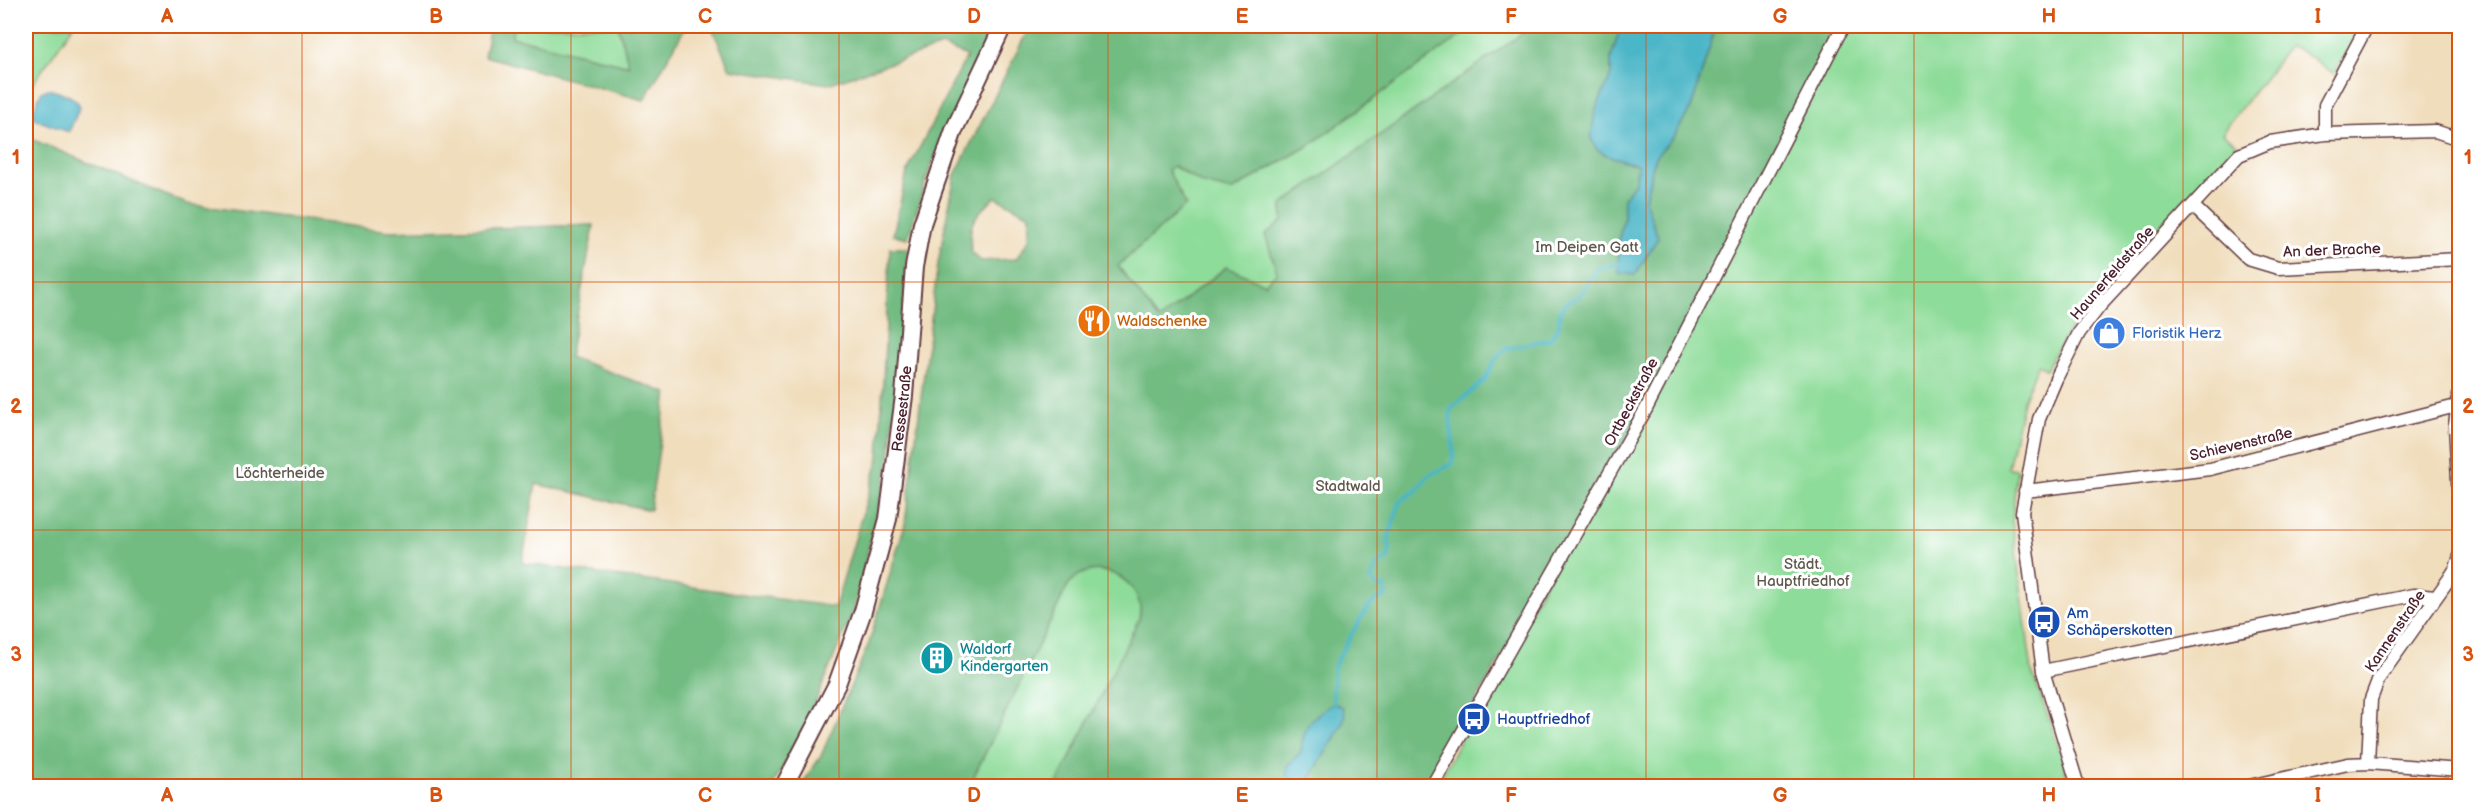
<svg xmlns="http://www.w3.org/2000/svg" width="2485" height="812" viewBox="0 0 2485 812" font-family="'Balsamiq Sans',sans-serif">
<rect width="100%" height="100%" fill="#fff"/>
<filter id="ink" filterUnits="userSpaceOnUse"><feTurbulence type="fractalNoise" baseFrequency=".0167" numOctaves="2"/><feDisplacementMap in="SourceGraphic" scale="12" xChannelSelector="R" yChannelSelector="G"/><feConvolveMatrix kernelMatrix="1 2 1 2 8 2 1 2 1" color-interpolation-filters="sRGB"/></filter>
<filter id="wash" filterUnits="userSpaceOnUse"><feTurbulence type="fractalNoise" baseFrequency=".008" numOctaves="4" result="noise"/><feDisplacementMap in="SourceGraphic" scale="24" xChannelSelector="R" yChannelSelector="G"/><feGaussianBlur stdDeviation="1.35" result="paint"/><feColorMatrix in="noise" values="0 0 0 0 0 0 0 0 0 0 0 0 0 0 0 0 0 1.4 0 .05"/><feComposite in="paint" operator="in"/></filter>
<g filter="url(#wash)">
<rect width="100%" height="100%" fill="#f0ddbc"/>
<path fill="#8edc9a" stroke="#6c7e62" stroke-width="1.5" d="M 26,26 L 73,26 L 26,93 Z
M 513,26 L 618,26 L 630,66 L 512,37 Z
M 1474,26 L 1533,26 L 1282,205 L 1282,269 L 1264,284 L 1226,267 L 1159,320 L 1118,266 L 1185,205 L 1168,170 L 1173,166 L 1201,183 L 1232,191 L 1311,144 Z
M 1846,26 L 2361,26 L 2334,74 L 2301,50 L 2289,46 L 2222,133 L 2237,144 L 2092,298 L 2067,333 L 2046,369 L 2038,365 L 2023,401 L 2008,468 L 2017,469 L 2012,521 L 2032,672 L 2062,756 L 2069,786 L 1436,786 Z
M 1090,570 C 1118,570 1146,587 1139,619 L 1056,786 L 969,786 L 1068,585 L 1077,574 Z"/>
<path fill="#72bc82" stroke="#5e6e56" stroke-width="1.5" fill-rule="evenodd" d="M 490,26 L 513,26 L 512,37 L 629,66 L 618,26 L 686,26 L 644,100 L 484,56 Z
M 718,26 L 995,26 L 930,168 L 908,238 L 893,235 L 907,172 L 967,56 L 942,46 L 828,84 L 730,69 L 712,28 Z
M 1030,26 L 1474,26 L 1311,144 L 1231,191 L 1201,183 L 1174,166 L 1168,170 L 1186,205 L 1118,266 L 1159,320 L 1227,267 L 1265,284 L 1277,272 L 1265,235 L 1282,221 L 1282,205 L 1533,26 L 1621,26 L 1611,58 L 1611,75 L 1595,112 L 1606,155 L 1638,165 L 1635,183 L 1624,198 L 1624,218 L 1618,242 L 1658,238 L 1645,200 L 1655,157 L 1674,136 L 1691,108 L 1716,26 L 1837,26 L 1645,403 L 1428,786 L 1056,786 L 1139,619 C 1148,580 1093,552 1068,585 L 969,786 L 801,786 L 821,756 L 869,643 L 905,524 L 938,263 L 955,175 ZM 995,197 L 1030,215 L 1029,240 L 1016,259 L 981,261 L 971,252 C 968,221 973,218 995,197 ZM 1345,716 L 1309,780 L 1287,766 Z
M 26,137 L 187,204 L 389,231 L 594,225 L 569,357 L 667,393 L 650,510 L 536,484 L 522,563 L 835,607 L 879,458 L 890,248 L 908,248 L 890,459 L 854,609 L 801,736 L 772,786 L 26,786 Z"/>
<path fill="#4bb6c7" stroke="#4a6a79" stroke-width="1.5" d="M 1621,26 L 1716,26 L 1691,108 L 1674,136 L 1655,157 L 1645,200 L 1658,238 L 1635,275 L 1619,273 L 1618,242 L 1624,218 L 1624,198 L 1635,183 L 1638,165 L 1606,155 L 1596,149 L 1591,138 L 1595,112 L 1611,75 L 1611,58 Z
M 48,89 C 60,93 73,94 80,106 L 69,132 L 37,120 L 32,114 L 41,92 Z
M 1333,703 L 1343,707 L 1345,716 L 1341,727 L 1309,780 L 1299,783 L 1287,778 L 1287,766 L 1301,752 C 1304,722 1309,721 1333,703 Z"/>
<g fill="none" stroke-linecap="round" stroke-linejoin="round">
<path stroke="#4bb6c7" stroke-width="4" d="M 1333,703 L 1334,667 L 1337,660 L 1364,613 L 1372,603 L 1387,595 L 1384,587 L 1376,585 L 1371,579 L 1375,567 L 1388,558 L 1390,548 L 1388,540 L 1400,501 L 1417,490 L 1428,476 L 1452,464 C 1457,446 1448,428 1451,409 L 1485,380 L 1494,361 L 1505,349 L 1550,339 L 1559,326 L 1559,314 L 1564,304 L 1580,295 L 1597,269 L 1619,264
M 1282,786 L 1287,778"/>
</g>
</g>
<g filter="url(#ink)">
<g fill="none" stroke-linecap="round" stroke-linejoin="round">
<defs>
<path id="minor" d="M 2325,134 L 2325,105 L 2367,26
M 2456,138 L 2460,125
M 2193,206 L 2248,259 L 2278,268 L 2460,259
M 2460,388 L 2455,425 L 2460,519
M 2025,491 L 2210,469 L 2460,405
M 2043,671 L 2413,595 L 2436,597
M 2368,763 L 2371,699 L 2379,678 L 2449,579 L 2456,568 L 2460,556
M 1432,786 L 1646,409 L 1843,26
M 2078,786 L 2043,671 L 2022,512 L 2039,419 L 2056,379 L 2079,333 L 2099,307 L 2239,155 L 2270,142 L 2325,134 L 2435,131 L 2456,138 L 2460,144
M 2249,786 L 2348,764 L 2368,763 L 2460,770"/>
<g id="secondary">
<path id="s1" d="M 784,786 L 837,684 L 863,611 L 888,519 L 904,396 L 914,267 L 922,224 L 954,130 L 1003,26"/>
</g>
</defs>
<use href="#minor" stroke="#633c41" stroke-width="15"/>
<use href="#secondary" stroke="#633c41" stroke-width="20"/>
<use href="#minor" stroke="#fff" stroke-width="12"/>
<use href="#secondary" stroke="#fff" stroke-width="16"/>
</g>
</g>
<path fill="none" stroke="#d8530f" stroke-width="1.5" stroke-opacity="0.55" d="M 302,26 L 302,786M 571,26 L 571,786M 839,26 L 839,786M 1108,26 L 1108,786M 1377,26 L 1377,786M 1646,26 L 1646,786M 1914,26 L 1914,786M 2183,26 L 2183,786M 26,282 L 2460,282M 26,530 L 2460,530"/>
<defs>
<symbol id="restaurant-disc" viewBox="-11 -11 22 22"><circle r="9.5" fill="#e8710a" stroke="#fff"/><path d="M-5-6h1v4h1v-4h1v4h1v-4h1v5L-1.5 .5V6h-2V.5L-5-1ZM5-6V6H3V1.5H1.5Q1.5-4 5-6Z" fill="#fff"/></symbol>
<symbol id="shop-disc" viewBox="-11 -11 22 22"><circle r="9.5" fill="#3f7fe0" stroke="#fff"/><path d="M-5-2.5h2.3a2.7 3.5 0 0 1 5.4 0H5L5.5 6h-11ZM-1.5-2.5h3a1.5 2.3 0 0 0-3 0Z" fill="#fff"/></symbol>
<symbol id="bus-disc" viewBox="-11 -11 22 22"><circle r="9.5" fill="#1a4fb4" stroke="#fff"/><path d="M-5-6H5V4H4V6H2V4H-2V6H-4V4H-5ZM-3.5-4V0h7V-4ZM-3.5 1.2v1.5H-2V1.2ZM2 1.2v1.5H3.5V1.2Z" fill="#fff"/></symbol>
<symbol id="building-disc" viewBox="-11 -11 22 22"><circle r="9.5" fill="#0f9aa8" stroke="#fff"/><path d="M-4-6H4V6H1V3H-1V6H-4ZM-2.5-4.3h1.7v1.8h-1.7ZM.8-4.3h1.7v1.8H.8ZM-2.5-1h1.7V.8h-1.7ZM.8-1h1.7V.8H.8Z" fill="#fff"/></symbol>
</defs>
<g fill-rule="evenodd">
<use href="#restaurant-disc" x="1075" y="302" width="38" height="38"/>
<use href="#shop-disc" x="2090" y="314" width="38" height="38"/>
<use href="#bus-disc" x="2025" y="603" width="38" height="38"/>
<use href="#building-disc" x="918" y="639" width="38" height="38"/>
<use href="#bus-disc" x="1455" y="700" width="38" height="38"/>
</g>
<g text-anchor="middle" stroke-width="6" stroke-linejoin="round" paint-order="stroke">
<g font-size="15" fill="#5e584c" stroke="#fff">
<text x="1587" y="252">Im Deipen Gatt</text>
<text x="280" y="478">Löchterheide</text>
<text x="1348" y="491">Stadtwald</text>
<text x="1803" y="569">Städt.<tspan x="1803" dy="17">Hauptfriedhof</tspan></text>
</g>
<g font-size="15" fill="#4a1f2b" stroke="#fff">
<text transform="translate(2332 250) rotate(-2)" y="5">An der Brache</text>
<text transform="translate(2112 273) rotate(-49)" y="5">Haunerfeldstraße</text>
<text transform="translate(1631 402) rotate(-62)" y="5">Ortbeckstraße</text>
<text dy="5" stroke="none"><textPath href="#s1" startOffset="399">Ressestraße</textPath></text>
<text transform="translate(2241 444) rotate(-13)" y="5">Schievenstraße</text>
<text transform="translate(2395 631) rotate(-56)" y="5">Kannenstraße</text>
</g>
<g font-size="15" fill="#c56008" stroke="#fff" text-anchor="start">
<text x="1117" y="326">Waldschenke</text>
</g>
<g font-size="15" fill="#366cbe" stroke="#fff" text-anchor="start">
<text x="2132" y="338">Floristik Herz</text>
</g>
<g font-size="15" fill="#164399" stroke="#fff" text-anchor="start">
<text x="2067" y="618">Am<tspan x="2067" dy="17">Schäperskotten</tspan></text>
<text x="1497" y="724">Hauptfriedhof</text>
</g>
<g font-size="15" fill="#0d838f" stroke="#fff" text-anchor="start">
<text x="960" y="654">Waldorf<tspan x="960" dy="17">Kindergarten</tspan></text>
</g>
</g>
<rect width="2485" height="812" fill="none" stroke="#fff" stroke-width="66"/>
<rect x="33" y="33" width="2419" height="746" fill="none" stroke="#d8530f" stroke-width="2"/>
<g font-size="20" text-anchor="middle" font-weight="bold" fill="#d8530f">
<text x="167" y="23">A</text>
<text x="436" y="23">B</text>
<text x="705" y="23">C</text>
<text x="974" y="23">D</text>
<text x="1242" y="23">E</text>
<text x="1511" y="23">F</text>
<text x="1780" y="23">G</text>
<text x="2049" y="23">H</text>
<text x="2318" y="23">I</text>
<text x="16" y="164">1</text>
<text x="2468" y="164">1</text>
<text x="16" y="413">2</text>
<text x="2468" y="413">2</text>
<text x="16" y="661">3</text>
<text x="2468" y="661">3</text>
<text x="167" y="802">A</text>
<text x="436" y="802">B</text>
<text x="705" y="802">C</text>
<text x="974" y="802">D</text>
<text x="1242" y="802">E</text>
<text x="1511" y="802">F</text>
<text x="1780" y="802">G</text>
<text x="2049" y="802">H</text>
<text x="2318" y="802">I</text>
</g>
</svg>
